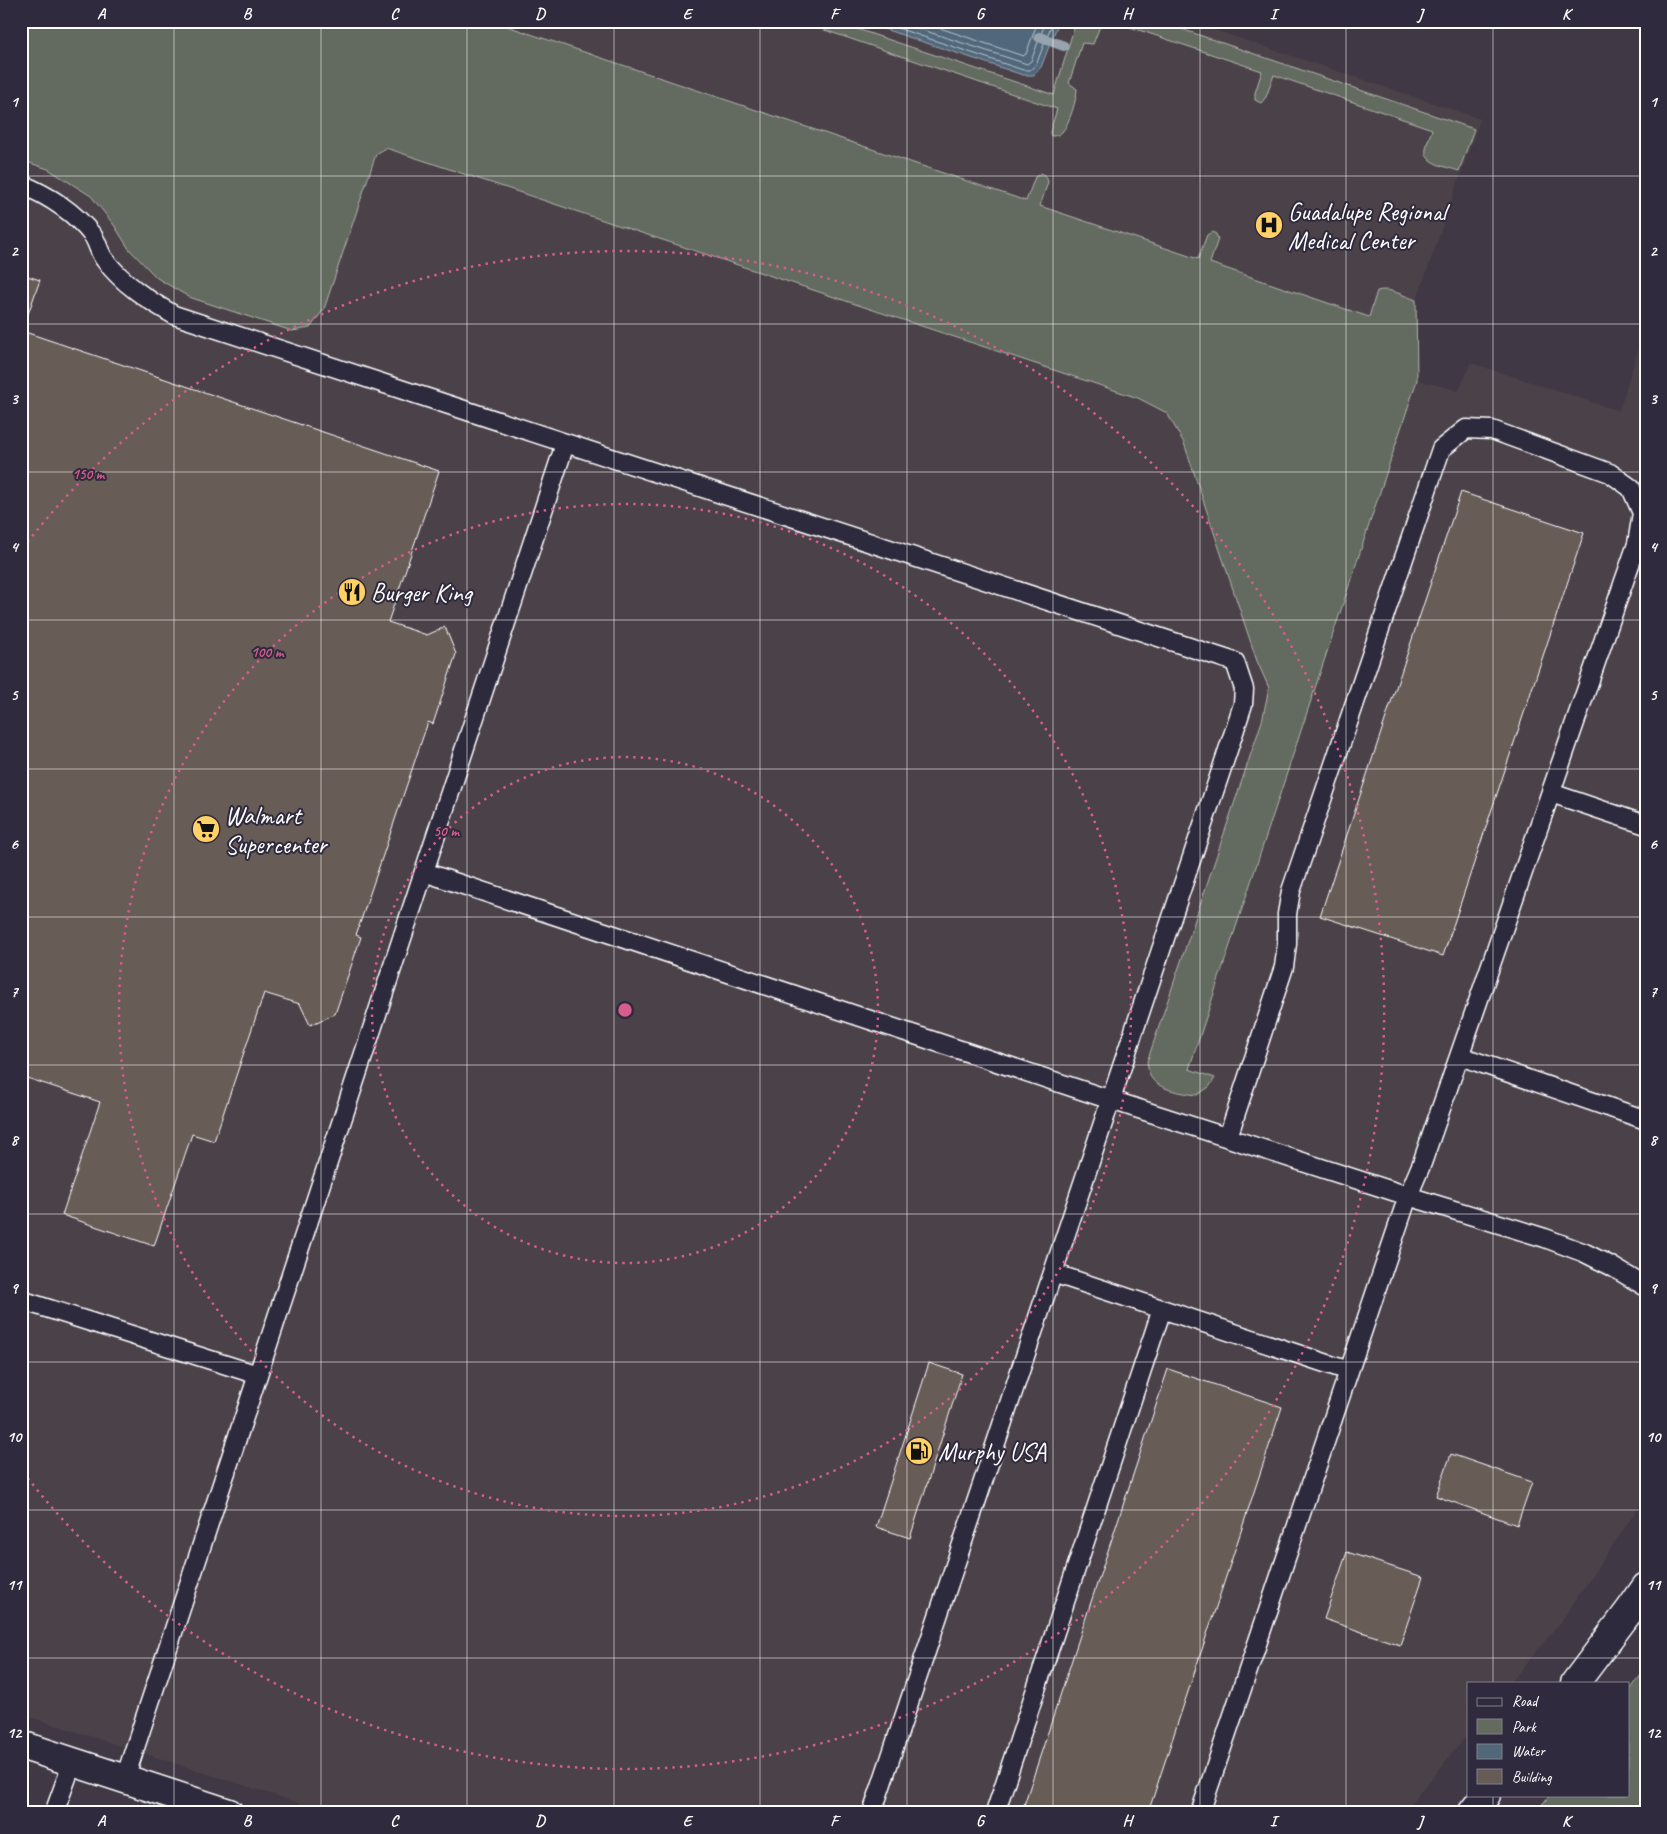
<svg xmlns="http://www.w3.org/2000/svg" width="1667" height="1834" viewBox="0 0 1667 1834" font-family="Caveat,sans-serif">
<rect width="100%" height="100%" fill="#403945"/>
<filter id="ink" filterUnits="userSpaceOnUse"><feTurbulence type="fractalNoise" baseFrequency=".02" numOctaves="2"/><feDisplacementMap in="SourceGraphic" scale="10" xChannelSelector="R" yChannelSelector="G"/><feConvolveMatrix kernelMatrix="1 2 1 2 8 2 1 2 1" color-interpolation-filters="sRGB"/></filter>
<g filter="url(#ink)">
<path fill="#4c434a" d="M 494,21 L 1187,21 L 1480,119 L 1406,330 Z
M 386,148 L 1138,398 L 1168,413 L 1184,443 L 1257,661 L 1269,688 L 1262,721 L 1147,1062 L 1215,1078 L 1189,1069 L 1417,380 L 1459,391 L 1471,363 L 1619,411 L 1646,325 L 1646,1496 L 1561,1621 L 1510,1683 L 1468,1683 L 1468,1734 L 1403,1813 L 331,1813 L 21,1714 L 21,160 L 48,169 L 91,196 L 114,225 L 129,249 L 157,278 L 189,297 Z"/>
<path fill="#636b5e" stroke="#b1b5ae" d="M 21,21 L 492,21 L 1026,201 L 1035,177 L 1041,173 L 1046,176 L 1048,182 L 1040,206 L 1198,259 L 1207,235 L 1212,232 L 1216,234 L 1218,239 L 1210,263 L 1369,317 L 1377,291 C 1389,287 1404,296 1416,300 L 1417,380 L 1189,1069 L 1215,1078 L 1209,1087 L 1197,1095 C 1183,1093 1154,1090 1149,1073 C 1148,1070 1148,1065 1147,1062 L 1262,721 L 1269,688 L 1257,661 L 1184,443 L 1167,413 L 1138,398 L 386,148 L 376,154 L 324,309 L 310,328 L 292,331 L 189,297 L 157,278 L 129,249 L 114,225 L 91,196 L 48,169 L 21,160 Z
M 798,21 L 833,21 L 1054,95 L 1076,21 L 1102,21 L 1093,44 L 1082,43 L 1069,83 L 1077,89 C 1077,98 1069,125 1062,132 C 1059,135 1056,136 1051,136 L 1050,132 L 1057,109 Z
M 1112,21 L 1158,21 L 1474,129 L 1459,171 C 1448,167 1423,164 1426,149 C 1427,142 1430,136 1432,129 L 1274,75 L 1266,97 L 1261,103 L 1255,100 L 1255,93 L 1262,71 Z
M 1646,1668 L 1646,1813 L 1535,1813 L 1550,1795 L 1628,1795 L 1628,1693 Z"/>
<path fill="#51687b" stroke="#97a4b0" d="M 860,21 L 1059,21 L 1041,67 L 1034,75 L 1023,75 Z"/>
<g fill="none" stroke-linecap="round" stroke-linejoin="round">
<path stroke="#b9c3ca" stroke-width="1" d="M 876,21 L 1023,70 L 1030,70 L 1036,65 L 1053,21
M 895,21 L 1027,64 L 1031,61 L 1046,21
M 919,21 L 1023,56 L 1026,54 L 1038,21"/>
<path stroke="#97a4b0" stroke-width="10" d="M 1039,37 L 1064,46"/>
</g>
<path fill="#675b57" stroke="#fff" d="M 21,274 L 40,280 L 22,331 L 439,471 L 388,622 L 427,635 L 445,627 L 456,654 L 433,724 L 428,722 L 356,935 L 361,937 L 335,1014 L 310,1025 L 300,1004 L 264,993 L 214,1141 L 192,1134 L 154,1246 L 62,1215 L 100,1102 L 21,1076 Z
M 1461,492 L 1584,533 L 1443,956 L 1320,916 Z
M 929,1363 L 962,1374 L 910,1538 L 876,1527 Z
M 1168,1369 L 1282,1407 L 1148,1813 L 1038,1813 L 1023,1808 Z
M 1451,1454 L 1532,1482 L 1517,1525 L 1436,1496 Z
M 1347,1552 L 1423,1577 L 1400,1645 L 1324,1619 Z"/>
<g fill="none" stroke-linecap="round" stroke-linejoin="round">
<defs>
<path id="service" d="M 21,184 C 49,196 74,211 93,236 C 98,243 99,253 105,260 C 123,284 148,300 174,315 L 1235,662 L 1244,689 L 1243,704 L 1234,732 L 872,1813
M 1551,793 L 1646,825
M 424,872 L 1111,1100 L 1408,1196 L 1545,1238 L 1585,1253 L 1611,1266 L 1646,1287
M 1460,1056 L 1646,1120
M 1053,1273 L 1349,1371
M 21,1300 L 258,1375
M 125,1778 L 565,444
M 54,1813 L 73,1761
M 995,1813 L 1162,1309
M 1200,1813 L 1408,1196 L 1422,1163 L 1637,544 L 1642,513 L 1631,488 L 1610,473 L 1492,430 L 1466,429 L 1441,449 L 1291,891 L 1287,914 L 1287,944 L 1284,967 L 1228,1137"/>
<path id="secondary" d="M 21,1745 L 229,1813"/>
<path id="primary" d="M 1575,1683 L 1630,1610 L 1646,1587
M 1472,1813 L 1486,1795"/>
</defs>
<use href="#service" stroke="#fff" stroke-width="21"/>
<use href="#secondary" stroke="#fff" stroke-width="31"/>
<use href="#primary" stroke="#fff" stroke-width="31"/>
<use href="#service" stroke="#2f2a3d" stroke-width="18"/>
<use href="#secondary" stroke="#2f2a3d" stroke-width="28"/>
<use href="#primary" stroke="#2f2a3d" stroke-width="28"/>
</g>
</g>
<path fill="none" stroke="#fff" stroke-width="1" stroke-opacity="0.55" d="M 174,21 L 174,1813M 321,21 L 321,1813M 467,21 L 467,1813M 614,21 L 614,1813M 760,21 L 760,1813M 907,21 L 907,1813M 1053,21 L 1053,1813M 1200,21 L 1200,1813M 1346,21 L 1346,1813M 1493,21 L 1493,1683M 21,176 L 1646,176M 21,324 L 1646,324M 21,472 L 1646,472M 21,620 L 1646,620M 21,769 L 1646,769M 21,917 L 1646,917M 21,1065 L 1646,1065M 21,1214 L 1646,1214M 21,1362 L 1646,1362M 21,1510 L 1646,1510M 21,1658 L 1646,1658M 1493,1795 L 1493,1813"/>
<g fill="none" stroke="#d45d8c" stroke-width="2.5" stroke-dasharray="2.5 5">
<circle cx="625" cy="1010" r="253"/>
<circle cx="625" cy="1010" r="506"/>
<path d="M23 548A759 759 0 1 1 23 1472"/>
</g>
<defs>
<symbol id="hospital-disc" viewBox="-11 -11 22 22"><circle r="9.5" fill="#ffd166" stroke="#2f2a3d"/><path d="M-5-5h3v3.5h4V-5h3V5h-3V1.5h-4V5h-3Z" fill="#111"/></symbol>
<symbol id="restaurant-disc" viewBox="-11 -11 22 22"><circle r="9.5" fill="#ffd166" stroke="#2f2a3d"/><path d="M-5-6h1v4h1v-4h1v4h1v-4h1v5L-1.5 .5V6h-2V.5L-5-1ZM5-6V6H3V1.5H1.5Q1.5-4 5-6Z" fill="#111"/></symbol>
<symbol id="supermarket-disc" viewBox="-11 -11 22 22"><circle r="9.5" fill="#ffd166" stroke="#2f2a3d"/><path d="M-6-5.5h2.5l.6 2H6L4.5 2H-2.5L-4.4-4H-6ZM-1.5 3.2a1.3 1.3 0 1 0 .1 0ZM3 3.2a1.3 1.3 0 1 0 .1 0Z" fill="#111"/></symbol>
<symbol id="fuel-disc" viewBox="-11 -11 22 22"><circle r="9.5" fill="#ffd166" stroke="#2f2a3d"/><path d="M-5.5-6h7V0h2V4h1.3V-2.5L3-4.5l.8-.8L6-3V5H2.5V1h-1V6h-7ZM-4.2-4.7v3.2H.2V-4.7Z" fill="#111"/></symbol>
</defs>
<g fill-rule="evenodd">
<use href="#hospital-disc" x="1253" y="209" width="32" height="32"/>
<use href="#restaurant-disc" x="336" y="576" width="32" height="32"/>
<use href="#supermarket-disc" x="190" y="813" width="32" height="32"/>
<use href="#fuel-disc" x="903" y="1435" width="32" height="32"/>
</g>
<g text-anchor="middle" stroke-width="4" stroke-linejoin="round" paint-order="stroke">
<g font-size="25" fill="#fff" stroke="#2f2a3d" text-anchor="start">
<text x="1288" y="220">Guadalupe Regional<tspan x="1288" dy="29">Medical Center</tspan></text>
<text x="371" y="601">Burger King</text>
<text x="225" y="824">Walmart<tspan x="225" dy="29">Supercenter</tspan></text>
<text x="938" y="1460">Murphy USA</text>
</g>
</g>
<circle cx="625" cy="1010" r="8" fill="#d45d8c" stroke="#2f2a3d" stroke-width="2.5"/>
<g font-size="15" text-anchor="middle" font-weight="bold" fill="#d45d8c" stroke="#2f2a3d" stroke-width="4" stroke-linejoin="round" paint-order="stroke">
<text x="88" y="479">150 m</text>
<text x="267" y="657">100 m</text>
<text x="446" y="836">50 m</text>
</g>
<rect width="1667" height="1834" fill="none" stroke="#2f2a3d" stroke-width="55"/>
<rect x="1467" y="1682" width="162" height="115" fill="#2f2a3d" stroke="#827f8b"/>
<rect x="1477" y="1698" width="25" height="8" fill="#2f2a3d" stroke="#827f8b"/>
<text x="1512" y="1706" font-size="15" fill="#ffffff">Road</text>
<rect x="1477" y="1719" width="25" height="15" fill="#636b5e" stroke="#827f8b"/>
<text x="1512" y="1732" font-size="15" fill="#ffffff">Park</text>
<rect x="1477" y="1744" width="25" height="15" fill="#51687b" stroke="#827f8b"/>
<text x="1512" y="1756" font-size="15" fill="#ffffff">Water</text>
<rect x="1477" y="1769" width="25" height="15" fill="#675b57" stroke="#827f8b"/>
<text x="1512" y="1782" font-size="15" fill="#ffffff">Building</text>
<rect x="28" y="28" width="1612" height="1778" fill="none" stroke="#fff" stroke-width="2"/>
<g font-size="16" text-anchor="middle" font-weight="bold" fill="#fff">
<text x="101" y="19">A</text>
<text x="247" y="19">B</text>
<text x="394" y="19">C</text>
<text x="540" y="19">D</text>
<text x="687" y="19">E</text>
<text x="834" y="19">F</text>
<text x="980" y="19">G</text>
<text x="1127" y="19">H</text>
<text x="1273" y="19">I</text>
<text x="1420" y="19">J</text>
<text x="1566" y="19">K</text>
<text x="14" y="107">1</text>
<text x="1653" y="107">1</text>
<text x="14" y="256">2</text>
<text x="1653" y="256">2</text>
<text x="14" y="404">3</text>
<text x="1653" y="404">3</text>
<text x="14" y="552">4</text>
<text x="1653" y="552">4</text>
<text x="14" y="700">5</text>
<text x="1653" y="700">5</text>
<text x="14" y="849">6</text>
<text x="1653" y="849">6</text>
<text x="14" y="997">7</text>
<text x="1653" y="997">7</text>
<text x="14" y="1145">8</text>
<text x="1653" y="1145">8</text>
<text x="14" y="1293">9</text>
<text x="1653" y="1293">9</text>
<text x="14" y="1442">10</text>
<text x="1653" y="1442">10</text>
<text x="14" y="1590">11</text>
<text x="1653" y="1590">11</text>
<text x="14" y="1738">12</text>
<text x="1653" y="1738">12</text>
<text x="101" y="1826">A</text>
<text x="247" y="1826">B</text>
<text x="394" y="1826">C</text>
<text x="540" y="1826">D</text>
<text x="687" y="1826">E</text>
<text x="834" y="1826">F</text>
<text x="980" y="1826">G</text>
<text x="1127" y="1826">H</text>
<text x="1273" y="1826">I</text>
<text x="1420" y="1826">J</text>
<text x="1566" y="1826">K</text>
</g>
</svg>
